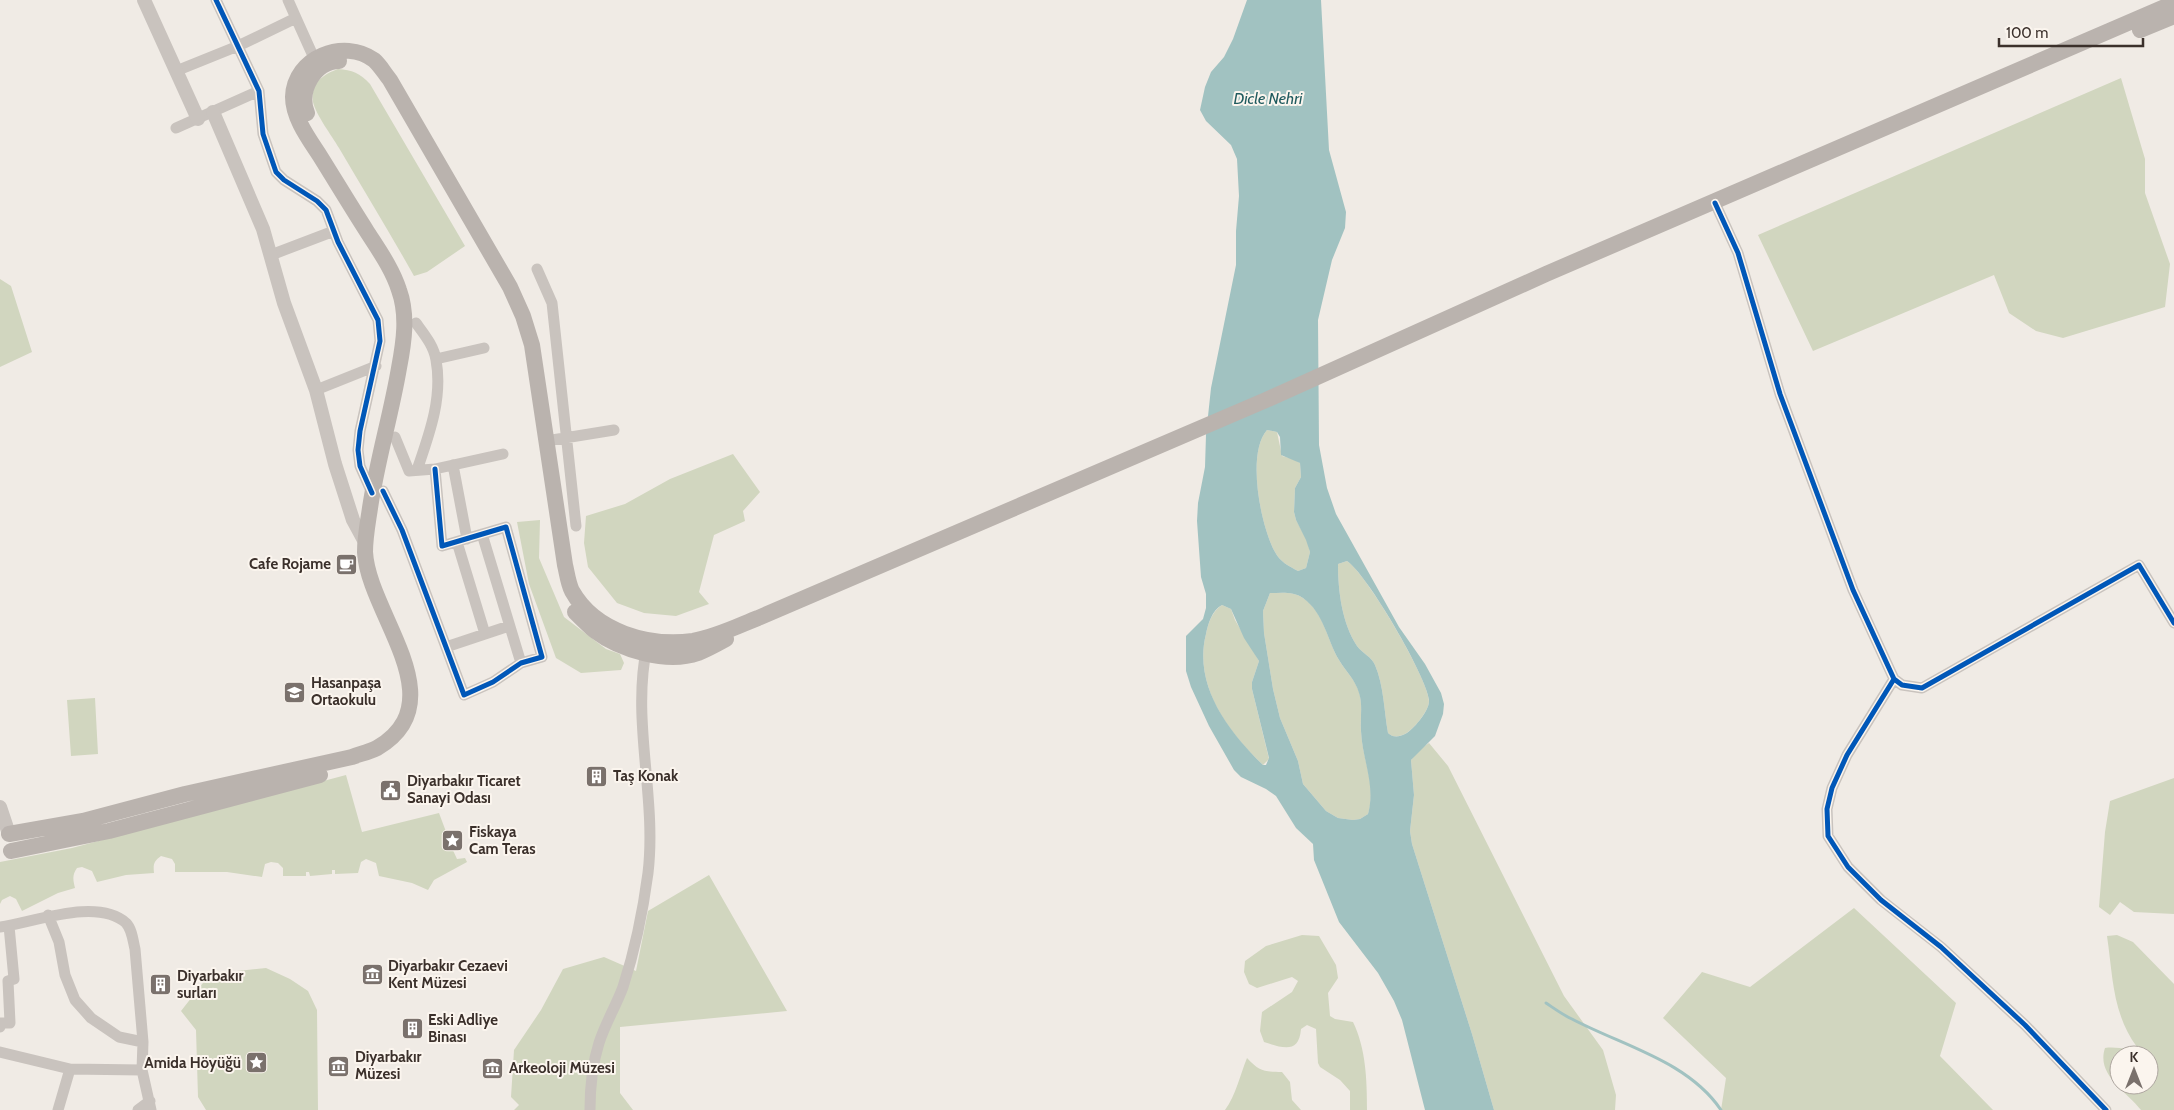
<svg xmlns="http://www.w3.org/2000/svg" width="2174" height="1110" viewBox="0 0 2174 1110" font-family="Cabin,sans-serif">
<rect width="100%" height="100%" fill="#f0ebe5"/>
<path fill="#d1d6bf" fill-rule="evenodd" d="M 338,69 C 352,70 360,73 370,84 L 465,246 L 427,272 L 414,276 C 390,233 364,191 339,148 C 332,136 316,115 313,102 C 310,84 323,74 338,69 Z
M 2121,78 L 2145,159 L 2145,193 L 2170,264 L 2165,307 L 2063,338 L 2036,331 L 2009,313 L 1994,275 L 1813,351 L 1758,235 Z
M 0,279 L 11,286 L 32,352 L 0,367 Z
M 1267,430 L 1277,432 L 1282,456 L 1293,459 L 1300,463 L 1301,477 L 1295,488 L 1294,512 L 1296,520 L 1307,540 L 1310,552 L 1306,568 L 1298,571 C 1289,566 1280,562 1275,552 C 1261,527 1246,454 1267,430 Z
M 733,454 L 760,492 L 743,511 L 745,521 L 714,535 L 699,592 L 709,604 L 676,616 L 644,613 L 617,603 L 588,567 L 584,543 L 586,516 L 625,504 L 670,479 Z
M 540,520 L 539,558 L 564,617 L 606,649 L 620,654 L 624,663 L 621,670 L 581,673 L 556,658 L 529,584 L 517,522 Z
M 1347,561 C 1366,573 1429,680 1429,701 C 1429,711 1413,730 1405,734 C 1398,737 1393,738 1388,733 C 1384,711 1384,686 1375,665 C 1372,657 1362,653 1357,646 C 1342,623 1338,591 1338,564 Z
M 1270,593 C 1281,593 1293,591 1303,598 C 1324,612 1327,640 1339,660 C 1346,672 1355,679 1359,692 C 1363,705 1360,718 1361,731 C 1362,759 1377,785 1368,814 L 1360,819 L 1353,820 L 1338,818 L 1326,811 L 1303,784 L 1298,761 L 1280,718 L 1273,689 L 1264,633 L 1263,611 Z
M 1222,605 L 1231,609 L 1235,620 L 1259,661 L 1252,682 L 1252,689 L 1269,759 L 1263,765 C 1228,732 1193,685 1206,634 C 1208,624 1212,611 1222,605 Z
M 95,698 L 98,754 L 71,756 L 67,700 Z
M 1429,743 L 1448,766 L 1564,996 L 1603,1050 L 1616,1095 L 1615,1110 L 1494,1110 L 1472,1034 L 1412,844 L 1410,831 L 1414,795 L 1411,760 L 1420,749 Z
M 346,775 L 362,832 L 439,813 L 448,837 L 457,835 L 460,843 L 451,846 L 457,859 L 465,858 L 467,862 L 434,880 L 428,890 L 412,883 L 379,876 L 376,863 L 366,859 L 361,862 L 358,873 L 335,874 L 335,870 L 332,870 L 332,874 L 310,876 L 309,872 L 306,872 L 306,876 L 283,876 L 283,868 L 278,863 L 271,862 L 265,864 L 262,877 L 227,872 L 175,872 L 175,864 L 172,859 L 161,856 C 154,861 153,864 154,873 L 126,875 L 97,882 L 92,871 L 82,867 L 77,868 C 72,875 73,880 75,888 L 58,893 L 22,911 L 16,899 L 10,896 L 2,900 L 0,904 L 0,862 L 72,848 Z
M 2174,778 L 2174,914 L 2134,912 L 2120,902 L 2110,915 L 2099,907 L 2105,832 L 2110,801 Z
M 709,875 L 787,1011 L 620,1027 L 620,1093 L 633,1110 L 514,1110 L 519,1105 L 511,1097 L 514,1050 L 541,1010 L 563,969 L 604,957 L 636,971 L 648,911 Z
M 1854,908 L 1956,1003 L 1940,1056 L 1993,1110 L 1721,1110 L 1726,1078 L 1663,1018 L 1702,972 L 1750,987 Z
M 1302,935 L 1319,936 L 1336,965 L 1338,978 L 1328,993 L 1330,1016 L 1335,1019 L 1353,1022 C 1366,1049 1367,1080 1367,1110 L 1350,1110 L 1350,1091 L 1340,1080 L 1320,1067 L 1318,1063 L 1316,1029 L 1307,1025 L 1301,1029 C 1299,1054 1283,1048 1264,1042 L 1260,1031 L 1262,1012 L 1292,992 L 1298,981 L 1292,977 L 1257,988 L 1249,984 L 1244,972 L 1245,961 L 1266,946 Z
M 2117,935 L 2133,942 L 2174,984 L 2174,1110 L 2141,1110 C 2126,1091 2096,1075 2105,1048 C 2117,1046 2126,1051 2137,1047 C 2112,1013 2113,976 2107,936 ZM 2119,1055 L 2149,1055 L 2149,1085 L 2119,1085 Z
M 266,968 L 290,979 L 308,991 L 317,1010 L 318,1110 L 206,1110 L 198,1097 L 196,1030 L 181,1011 L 210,974 Z
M 1247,1058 C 1259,1071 1264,1072 1282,1072 L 1290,1082 L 1292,1100 L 1301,1110 L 1225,1110 C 1236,1095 1240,1075 1247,1058 Z"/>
<path fill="#a1c2c1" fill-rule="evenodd" d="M 1247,0 L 1321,0 L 1329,150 L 1346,212 L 1345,228 L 1332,260 L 1318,320 L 1319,445 L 1327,488 L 1336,514 L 1399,627 L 1425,664 L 1441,693 L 1444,704 L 1443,714 L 1435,736 L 1411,760 L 1414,795 L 1410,831 L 1412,844 L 1472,1034 L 1494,1110 L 1425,1110 L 1402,1020 L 1394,1001 L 1378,973 L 1339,922 L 1314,860 L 1313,844 L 1296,828 L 1276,796 L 1266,789 L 1241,777 L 1234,770 L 1209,726 L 1191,687 L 1186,671 L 1186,636 L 1203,619 L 1206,608 L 1206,594 L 1201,577 L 1197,521 L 1198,503 L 1205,467 L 1206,435 L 1211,388 L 1236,265 L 1236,231 L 1239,196 L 1237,159 L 1231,145 L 1206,121 L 1200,110 L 1205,87 L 1211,72 L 1224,57 L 1233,39 ZM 1267,430 L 1277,432 L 1280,437 L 1281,455 L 1300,463 L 1301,477 L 1295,488 L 1294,512 L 1296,520 L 1306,540 L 1310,552 L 1306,568 L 1298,571 C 1289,566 1280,562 1275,552 C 1261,527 1246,454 1267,430 ZM 1347,561 C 1367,574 1427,677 1429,700 C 1430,710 1413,730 1405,734 C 1399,737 1393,738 1388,733 C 1384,711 1384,686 1375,665 C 1372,657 1362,653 1357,646 C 1342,623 1338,591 1338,564 ZM 1270,593 C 1281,593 1293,591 1303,598 C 1324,613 1327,640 1339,660 C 1346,672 1355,679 1359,693 C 1363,705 1360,718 1361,731 C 1362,759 1376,785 1368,814 L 1360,819 L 1353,820 L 1338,818 L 1326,811 L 1303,784 L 1298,761 L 1280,718 L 1273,689 L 1264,633 L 1263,611 ZM 1222,605 L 1231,609 L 1244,638 L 1259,661 L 1252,682 L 1252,689 L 1269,758 L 1266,765 L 1263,765 C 1228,731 1193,685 1206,634 C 1208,624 1212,610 1222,605 Z"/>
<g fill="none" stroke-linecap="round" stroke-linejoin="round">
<path stroke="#a1c2c1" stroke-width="3" d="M 1546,1003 C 1555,1009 1563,1015 1572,1019 C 1623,1046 1688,1061 1721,1110"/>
<path stroke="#c9c3be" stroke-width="11" d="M 216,0 L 259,91 L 263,134 L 276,172 L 284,180 L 317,201 L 326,210 L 338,242 L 378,320 L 380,341 L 360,431 L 358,450 L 360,466 L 372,493
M 288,0 L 296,18
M 176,71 L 238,46 L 296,18 L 314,58
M 176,128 L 259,91
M 1715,203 L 1738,253 L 1780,394 L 1853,590 L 1894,679 L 1902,685 L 1922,688 L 2139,565 L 2174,623
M 271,255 L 334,231
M 537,269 L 552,303 L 576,526
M 416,323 C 424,334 434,346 436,360 C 443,398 429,435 417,470
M 436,359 L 484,348
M 316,390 L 376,366
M 395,437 L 409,471 L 435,469 L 503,454
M 546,441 L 614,430
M 453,465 L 467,539
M 383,491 L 402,530 L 464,695 L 493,682 L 521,663 L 542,657 L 506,527 L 442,546 L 435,469
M 482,534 L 521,663
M 457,542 L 485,634
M 446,647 L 509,626
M 1894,679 L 1847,755 L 1832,788 L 1827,809 L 1828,836 L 1848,867 L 1881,900 L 1941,947 L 2025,1025 L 2106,1110
M 48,915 L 59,942 L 65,975 L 75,1000 L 91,1018 L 119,1037 L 143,1042
M 0,927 C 32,923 97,897 126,923 C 132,929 133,941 135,949 L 143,1042 L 142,1070 L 151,1110
M 0,1027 L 1,1023 L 10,1023 L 8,981 L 14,979 L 9,926
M 0,1052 L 70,1069 L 142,1070
M 58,1110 L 70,1069
M 138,1110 L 150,1101
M 590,1110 C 590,1087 592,1065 599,1043 C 605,1024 616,1006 623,987 C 635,950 643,911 648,873 C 657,797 631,721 647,646"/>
<path stroke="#c9c3be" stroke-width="14" d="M 144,0 L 198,119
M 213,112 L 263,229 L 284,303 L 316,390 L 335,464 L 353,520 L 366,544
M 0,807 L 9,834"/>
<path stroke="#bab3ae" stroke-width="16" d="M 2140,30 L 2174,16
M 307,113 C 298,91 314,62 339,61
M 575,612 C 581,618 588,625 595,631 C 620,650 667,664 698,653 C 708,649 717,644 726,639
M 9,834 L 83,821 L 185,794 L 352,757 C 360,754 369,752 377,748 C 457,701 368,614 365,552 C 365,537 368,522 370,508 C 377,461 391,415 399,368 C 404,342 408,315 399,290 C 392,268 378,249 366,230 C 350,205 335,180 320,156 C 309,139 293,118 293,97 C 294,57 344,38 374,60 C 380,65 385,74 390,80 L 510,287 L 523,316 L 532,345 L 565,565 C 567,573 568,583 572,591 C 595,632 649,647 693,641 C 716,637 738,626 758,618 L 1266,400 L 1546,274 L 2174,3
M 11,851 L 109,831 L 320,775"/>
<defs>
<path id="cycleway" d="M 216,0 L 259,91 L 263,134 L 276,172 L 284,180 L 317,201 L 326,210 L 338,242 L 378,320 L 380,341 L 360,431 L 358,450 L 360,466 L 372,493
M 1715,203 L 1738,253 L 1780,394 L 1853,590 L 1894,679 L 1902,685 L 1922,688 L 2139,565 L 2174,623
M 383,491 L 402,530 L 464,695 L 493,682 L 521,663 L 542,657 L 506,527 L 442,546 L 435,469
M 1894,679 L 1847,755 L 1832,788 L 1827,809 L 1828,836 L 1848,867 L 1881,900 L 1941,947 L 2025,1025 L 2106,1110"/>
</defs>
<use href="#cycleway" stroke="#fbf5ee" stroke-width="8"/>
<use href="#cycleway" stroke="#0057b8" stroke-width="5"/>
</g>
<defs>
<symbol id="cafe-square" viewBox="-11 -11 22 22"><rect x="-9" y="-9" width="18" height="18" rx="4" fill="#7a716c" stroke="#fbf5ee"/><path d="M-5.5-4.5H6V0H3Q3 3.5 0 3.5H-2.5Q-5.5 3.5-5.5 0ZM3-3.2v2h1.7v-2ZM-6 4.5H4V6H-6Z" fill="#fff"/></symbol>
<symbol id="school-square" viewBox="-11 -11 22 22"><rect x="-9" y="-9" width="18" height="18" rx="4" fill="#7a716c" stroke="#fbf5ee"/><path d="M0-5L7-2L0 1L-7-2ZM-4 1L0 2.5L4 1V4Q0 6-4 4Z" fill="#fff"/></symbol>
<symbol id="building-square" viewBox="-11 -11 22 22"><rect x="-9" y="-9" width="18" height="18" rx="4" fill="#7a716c" stroke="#fbf5ee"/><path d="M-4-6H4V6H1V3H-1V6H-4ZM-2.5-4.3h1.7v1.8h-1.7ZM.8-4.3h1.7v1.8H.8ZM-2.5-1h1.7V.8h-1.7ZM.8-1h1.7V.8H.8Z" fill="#fff"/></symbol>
<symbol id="civic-square" viewBox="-11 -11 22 22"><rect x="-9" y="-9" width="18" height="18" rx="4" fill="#7a716c" stroke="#fbf5ee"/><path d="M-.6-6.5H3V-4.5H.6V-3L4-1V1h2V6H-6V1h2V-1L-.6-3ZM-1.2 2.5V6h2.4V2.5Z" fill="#fff"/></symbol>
<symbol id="sight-square" viewBox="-11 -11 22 22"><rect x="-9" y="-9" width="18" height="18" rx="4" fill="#7a716c" stroke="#fbf5ee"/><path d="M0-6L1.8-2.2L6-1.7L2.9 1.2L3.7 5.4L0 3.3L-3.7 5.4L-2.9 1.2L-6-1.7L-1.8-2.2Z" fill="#fff"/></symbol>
<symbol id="museum-square" viewBox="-11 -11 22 22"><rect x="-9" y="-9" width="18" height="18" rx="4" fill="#7a716c" stroke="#fbf5ee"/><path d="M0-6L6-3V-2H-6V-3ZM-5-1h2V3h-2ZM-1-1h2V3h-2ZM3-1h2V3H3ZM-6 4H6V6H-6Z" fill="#fff"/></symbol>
</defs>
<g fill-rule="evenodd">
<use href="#cafe-square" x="334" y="552" width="25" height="25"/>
<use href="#school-square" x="282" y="680" width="25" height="25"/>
<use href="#building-square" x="584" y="764" width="25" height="25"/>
<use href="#civic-square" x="378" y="778" width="25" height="25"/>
<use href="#sight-square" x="440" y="828" width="25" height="25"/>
<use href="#museum-square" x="360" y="962" width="25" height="25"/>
<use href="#building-square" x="148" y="972" width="25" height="25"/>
<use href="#building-square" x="400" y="1016" width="25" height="25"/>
<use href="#sight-square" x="244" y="1050" width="25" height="25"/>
<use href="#museum-square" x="326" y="1054" width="25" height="25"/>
<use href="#museum-square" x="480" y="1056" width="25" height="25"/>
</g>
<g text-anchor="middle" stroke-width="4" stroke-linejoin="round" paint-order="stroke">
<g font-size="15" font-weight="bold" fill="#3b302b" stroke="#fbf5ee" text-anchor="start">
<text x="331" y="569" text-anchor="end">Cafe Rojame</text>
<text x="311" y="688">Hasanpaşa<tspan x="311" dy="17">Ortaokulu</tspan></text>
<text x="613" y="781">Taş Konak</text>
<text x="407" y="786">Diyarbakır Ticaret<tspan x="407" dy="17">Sanayi Odası</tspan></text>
<text x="469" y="837">Fiskaya<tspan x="469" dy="17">Cam Teras</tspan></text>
<text x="388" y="971">Diyarbakır Cezaevi<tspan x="388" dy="17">Kent Müzesi</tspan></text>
<text x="177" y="981">Diyarbakır<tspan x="177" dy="17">surları</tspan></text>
<text x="428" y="1025">Eski Adliye<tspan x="428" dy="17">Binası</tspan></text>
<text x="355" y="1062">Diyarbakır<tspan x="355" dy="17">Müzesi</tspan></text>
<text x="241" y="1068" text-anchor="end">Amida Höyüğü</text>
<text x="509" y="1073">Arkeoloji Müzesi</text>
</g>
<g font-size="16" font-style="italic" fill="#1f5a5e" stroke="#fbf5ee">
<text x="1268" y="104">Dicle Nehri</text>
</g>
</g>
<g transform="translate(2134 1070)"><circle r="24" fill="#fbf5ee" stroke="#aea6a0"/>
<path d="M0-4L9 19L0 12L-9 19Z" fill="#7a716c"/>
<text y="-8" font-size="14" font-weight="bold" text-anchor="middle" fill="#3b302b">K</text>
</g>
<path d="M1999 38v8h144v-8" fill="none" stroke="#3b302b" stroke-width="2.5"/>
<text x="2006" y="38" font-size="15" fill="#3b302b" stroke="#fbf5ee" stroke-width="4" paint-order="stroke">100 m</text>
</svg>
